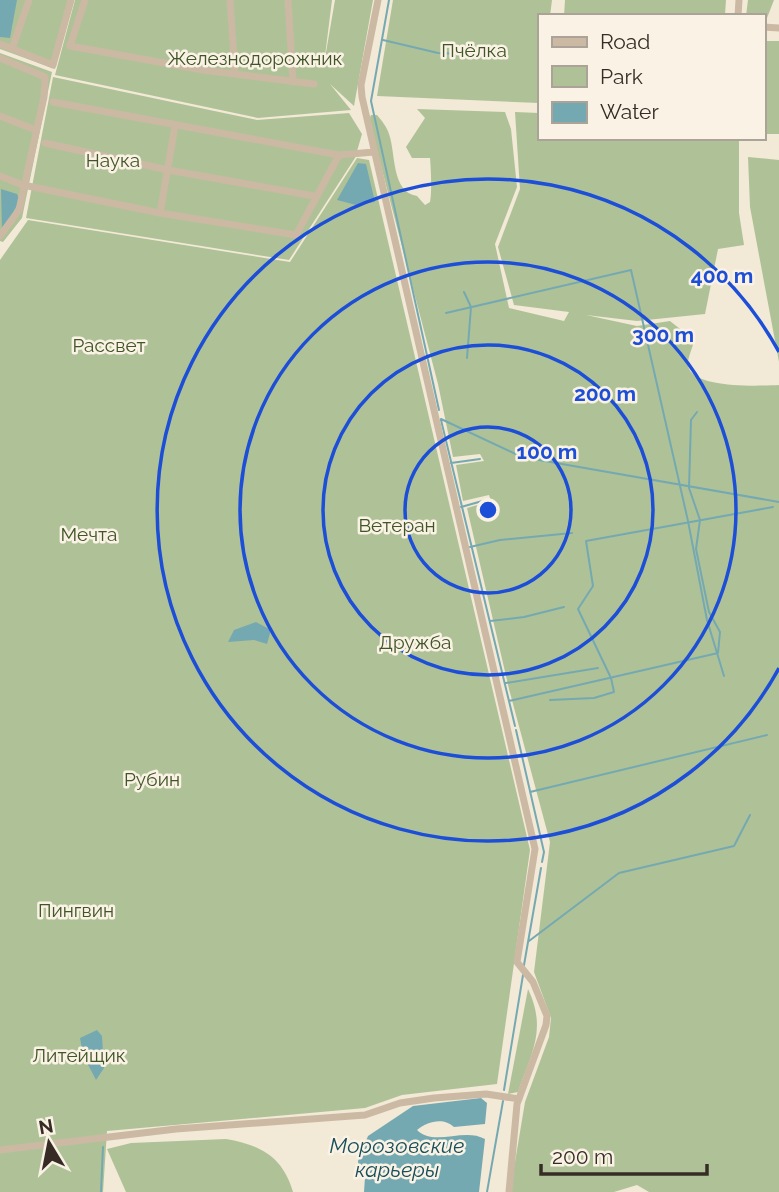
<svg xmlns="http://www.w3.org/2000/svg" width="779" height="1192" viewBox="0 0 779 1192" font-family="Raleway,sans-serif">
<rect width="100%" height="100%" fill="#f3e9d7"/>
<path fill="#afc297" d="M 0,0 L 72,0 L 55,69 L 0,49 Z
M 75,0 L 332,0 L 324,64 L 335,0 L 373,0 L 354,106 L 330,84 L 351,110 L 258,118 L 55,75 Z
M 393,0 L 552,0 L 550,16 L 539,16 L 539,103 L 377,96 Z
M 565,0 L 726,0 L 725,15 L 564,16 Z
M 748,0 L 774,0 L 767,18 L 746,16 Z
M 765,41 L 779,41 L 779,134 L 763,134 Z
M 0,53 L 52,72 L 22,218 L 3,242 L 0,241 Z
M 53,77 L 257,120 L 349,113 L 362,134 L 355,158 L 289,260 L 26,218 Z
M 417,109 L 505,112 L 511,129 L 517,187 L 495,244 L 509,308 L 564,321 L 569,312 L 514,305 L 498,247 L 520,189 L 515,112 L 539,113 L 539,138 L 739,138 L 739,213 L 744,245 L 718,249 L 705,314 L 637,321 L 586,315 L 637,326 L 670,321 L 694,340 C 693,348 687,358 688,366 C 693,389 759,386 779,385 L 779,1192 L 649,1192 L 637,1185 L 614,1192 L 510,1192 L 525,1102 L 549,1037 L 551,1018 L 534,972 L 550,842 L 509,689 L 467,508 L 491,501 L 489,495 L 463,501 L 456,465 L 484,461 L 480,454 L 453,457 L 438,384 L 369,120 L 371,115 L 377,115 C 382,121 387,127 389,134 C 396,153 391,192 417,196 L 425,205 L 430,202 C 432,191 431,170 430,158 L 412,158 L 406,147 L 425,118 Z
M 748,157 L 779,160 L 779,362 L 750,207 Z
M 357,158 L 369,160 L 530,850 L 497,1084 L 402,1095 L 365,1108 L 107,1131 L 103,1192 L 0,1192 L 0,260 L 28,220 L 290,262 Z
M 528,989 C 547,1029 532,1052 518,1092 L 508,1094 Z
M 226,1139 C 261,1145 283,1157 293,1192 L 126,1192 L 107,1149 L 131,1143 Z"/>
<path fill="#75a9b2" d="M 0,0 L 17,0 L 10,38 L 0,37 Z
M 358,163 L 366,164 L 375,202 L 356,205 L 337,200 Z
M 1,189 L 17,194 L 20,200 L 2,232 Z
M 256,622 L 271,630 L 267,644 L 254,640 L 228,642 L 234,630 Z
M 97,1030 L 102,1036 L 104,1068 L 96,1080 L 83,1055 L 80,1038 Z
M 481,1098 L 487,1103 L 485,1124 L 454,1127 C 444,1117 427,1121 417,1130 C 434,1147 464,1127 485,1139 L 479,1192 L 364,1192 L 365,1177 L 359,1172 L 358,1161 L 368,1136 L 413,1106 Z"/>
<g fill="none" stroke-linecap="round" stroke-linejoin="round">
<path stroke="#75a9b2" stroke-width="2" d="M 389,0 L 371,101 L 439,410
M 383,40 L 438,53 L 492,55
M 464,292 L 471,307 L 467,358
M 446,313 L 631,270 L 688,521 L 707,620 L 724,676
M 441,419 L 522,457 L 779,502
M 441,420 L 515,726
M 451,463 L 480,459
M 461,507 L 486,500
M 470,547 L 500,540 L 572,533
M 490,621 L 524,617 L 564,607
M 506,683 L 598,668
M 550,700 L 594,698 L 614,692 L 611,678 L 578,609 L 593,586 L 586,541 L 773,507
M 509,701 L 718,653 L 720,632 L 709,612 L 696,549 L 700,520 L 689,488 L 691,420 L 697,412
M 516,730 L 544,852 L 542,862
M 530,792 L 767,735
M 529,941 L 619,873 L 734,846 L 750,815
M 524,965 L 541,868
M 504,1090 L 523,975
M 101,1192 L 103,1147
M 487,1192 L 503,1101"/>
<path stroke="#cbb9a3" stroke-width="7" d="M 85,0 L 70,46 L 203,70 L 314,84
M 230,0 L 235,74
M 288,0 L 293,82
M 378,0 L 361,85 L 362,97 L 535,849 L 517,962 L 533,982 L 547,1016 L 546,1025 L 517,1104 L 509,1192
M 738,16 L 739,0
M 763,27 L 779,28
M 0,44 L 53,65 L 71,0
M 12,49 L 29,0
M 0,58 L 45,77 L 44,97 L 19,210 L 0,236
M 53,102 L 339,155
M 0,116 L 36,130
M 45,143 L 168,170 L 314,196
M 0,176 L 23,185 L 160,213 L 296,235 L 339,155 L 374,152
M 160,213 L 175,126
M 0,1150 L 176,1129 L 365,1115 L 400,1103 L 434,1098 L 486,1094 L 519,1099"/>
</g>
<g fill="none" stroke="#1d4ed8" stroke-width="3.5">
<circle cx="488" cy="510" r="83"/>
<circle cx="488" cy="510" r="165"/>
<circle cx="488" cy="510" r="248"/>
<path d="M779 668A331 331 0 1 1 779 352"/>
</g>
<g text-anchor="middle" stroke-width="5" stroke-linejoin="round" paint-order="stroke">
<g font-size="19" fill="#405628" stroke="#faf2e4">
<text x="474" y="57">Пчёлка</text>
<text x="255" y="65">Железнодорожник</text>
<text x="113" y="167">Наука</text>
<text x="109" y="352">Рассвет</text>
<text x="397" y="532">Ветеран</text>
<text x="89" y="541">Мечта</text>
<text x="415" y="649">Дружба</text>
<text x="152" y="786">Рубин</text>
<text x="76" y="917">Пингвин</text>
<text x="79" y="1062">Литейщик</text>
</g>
<g font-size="21" font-style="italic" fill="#184f5a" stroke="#faf2e4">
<text x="397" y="1153">Морозовские<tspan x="397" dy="24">карьеры</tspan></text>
</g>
</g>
<circle cx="488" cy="510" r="10" fill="#1d4ed8" stroke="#faf2e4" stroke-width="3.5"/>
<g font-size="21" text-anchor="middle" font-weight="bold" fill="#1d4ed8" stroke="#faf2e4" stroke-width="5" stroke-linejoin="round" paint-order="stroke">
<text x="722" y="283">400 m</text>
<text x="663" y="342">300 m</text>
<text x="605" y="401">200 m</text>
<text x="547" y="459">100 m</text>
</g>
<rect x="538" y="14" width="228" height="126" fill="#faf2e4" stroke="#aca398" stroke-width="2"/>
<rect x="552" y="37" width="35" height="10" fill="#cbb9a3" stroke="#aca398" stroke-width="2"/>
<text x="600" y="49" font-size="21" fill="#362c25">Road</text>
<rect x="552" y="66" width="35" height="21" fill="#afc297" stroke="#aca398" stroke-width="2"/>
<text x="600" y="84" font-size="21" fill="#362c25">Park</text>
<rect x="552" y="102" width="35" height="21" fill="#75a9b2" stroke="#aca398" stroke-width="2"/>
<text x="600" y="119" font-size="21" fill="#362c25">Water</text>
<g transform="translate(49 1143) rotate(350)" stroke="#faf2e4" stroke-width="5" paint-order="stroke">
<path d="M0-5L12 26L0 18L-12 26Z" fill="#362c25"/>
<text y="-10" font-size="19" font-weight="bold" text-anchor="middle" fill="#362c25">N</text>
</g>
<path d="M541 1164v10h166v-10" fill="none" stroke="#362c25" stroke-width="3.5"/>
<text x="552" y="1164" font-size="21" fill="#362c25" stroke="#faf2e4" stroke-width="5" paint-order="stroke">200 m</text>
</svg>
